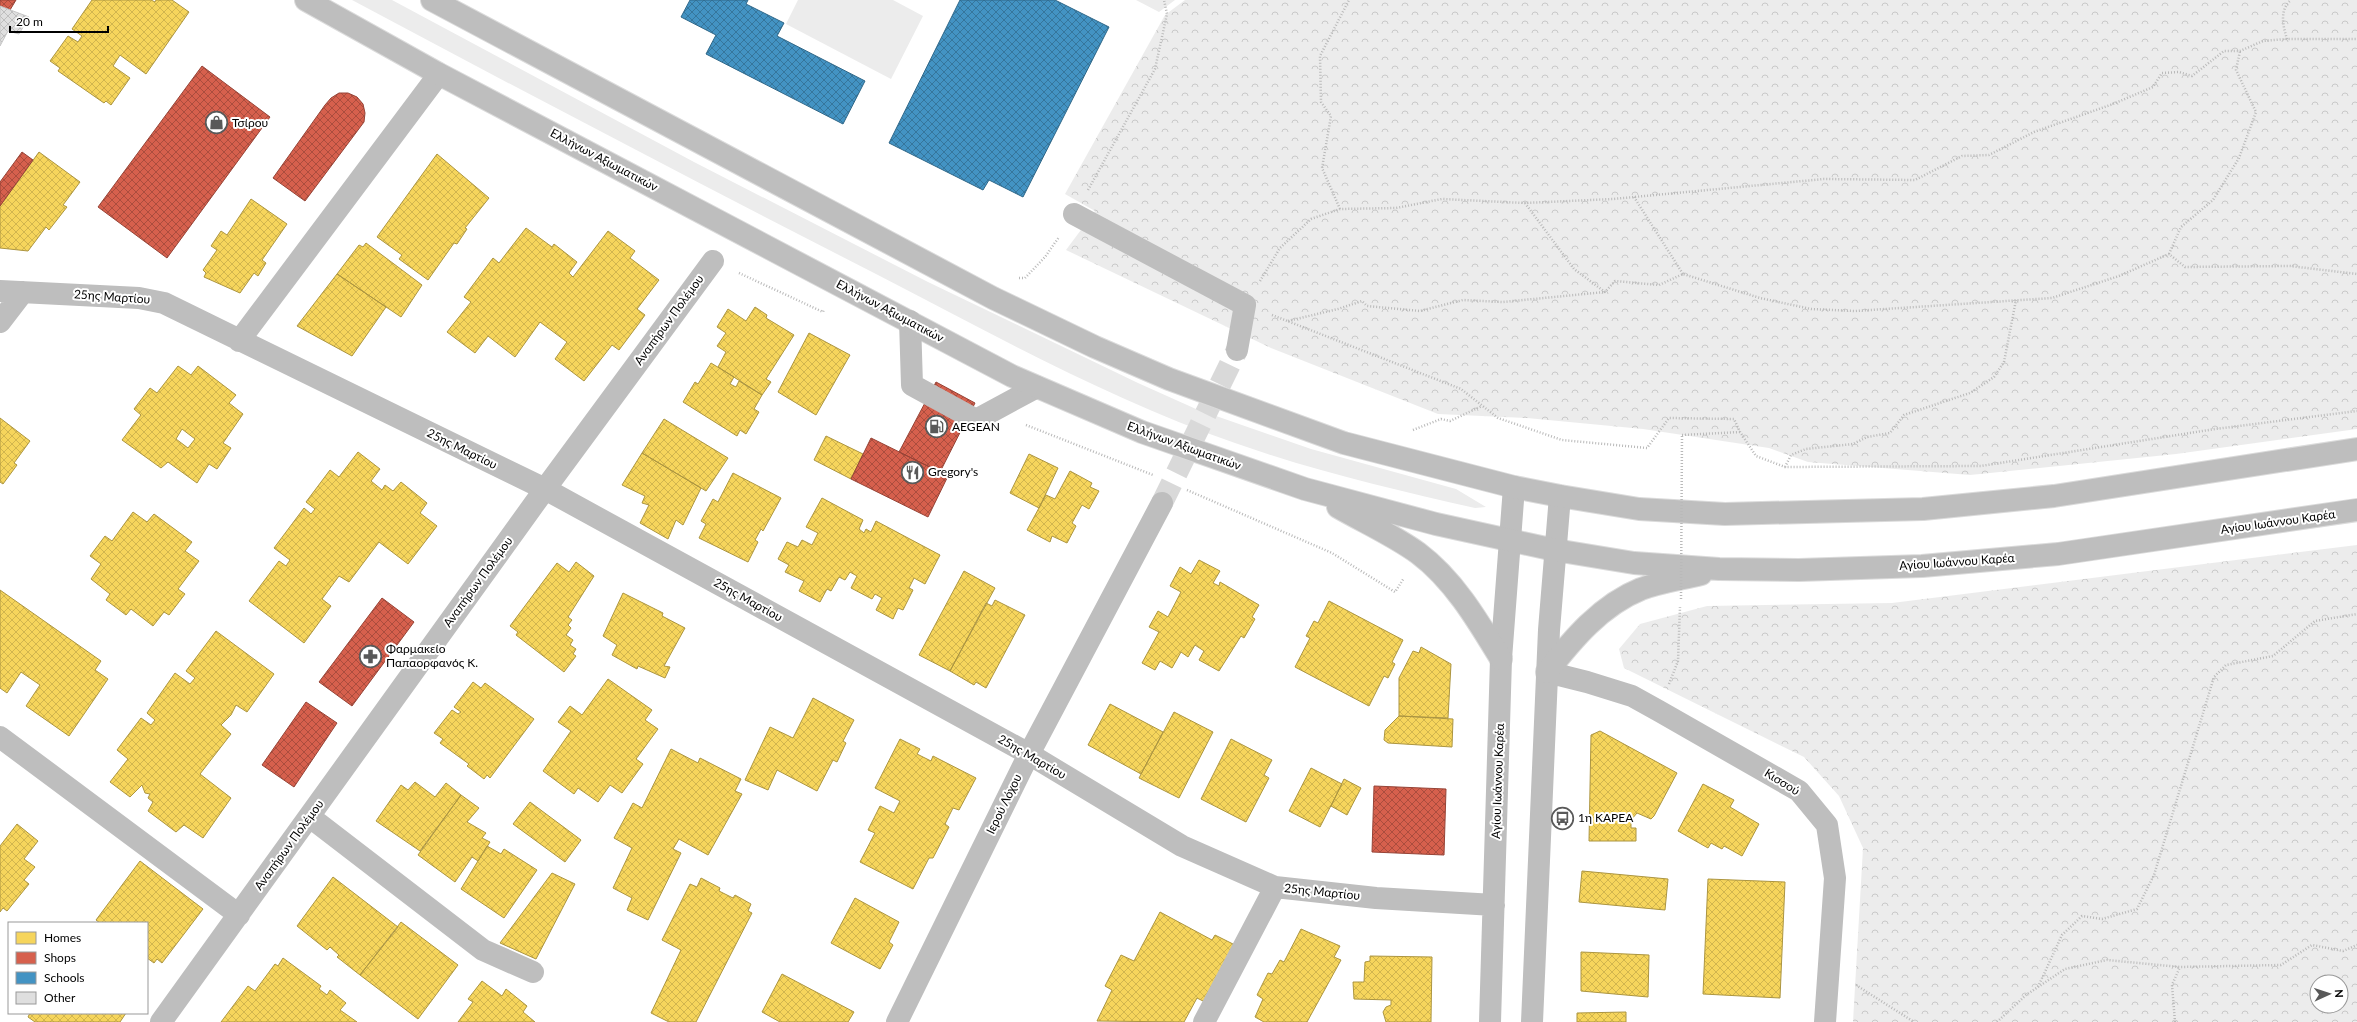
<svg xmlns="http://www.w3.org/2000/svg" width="2357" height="1022" viewBox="0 0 2357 1022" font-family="Lato,sans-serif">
<defs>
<pattern id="forest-crowns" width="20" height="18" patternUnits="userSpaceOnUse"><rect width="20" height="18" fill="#ececec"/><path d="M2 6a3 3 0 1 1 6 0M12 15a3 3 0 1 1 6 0" fill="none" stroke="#c9c9c9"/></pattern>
<pattern id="homes-cross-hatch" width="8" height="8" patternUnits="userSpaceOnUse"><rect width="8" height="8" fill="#f6d55c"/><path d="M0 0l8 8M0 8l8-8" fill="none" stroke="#d1b54e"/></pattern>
<pattern id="shops-cross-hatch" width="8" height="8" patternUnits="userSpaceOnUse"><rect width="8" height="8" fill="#d6604d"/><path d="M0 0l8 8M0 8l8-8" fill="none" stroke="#ab4d3e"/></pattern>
<pattern id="schools-cross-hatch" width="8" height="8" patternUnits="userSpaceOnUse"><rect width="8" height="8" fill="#4393c3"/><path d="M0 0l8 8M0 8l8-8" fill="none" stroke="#36769c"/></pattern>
<pattern id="building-cross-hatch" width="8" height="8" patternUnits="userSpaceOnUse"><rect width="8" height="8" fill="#dfdfdf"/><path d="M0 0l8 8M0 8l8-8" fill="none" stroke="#bebebe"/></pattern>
</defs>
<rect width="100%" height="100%" fill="#fff"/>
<path fill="#ececec" d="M 352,0 L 392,0 L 694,162 L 928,282 L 1138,383 L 1196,409 L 1311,449 L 1456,489 L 1486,507 L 1475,508 C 1395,490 1314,471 1235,443 C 1111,400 992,334 876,274 C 700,184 526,93 352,0 Z
M 798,0 L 893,0 L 923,16 L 891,79 L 786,24 Z
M 1136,0 L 1175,0 L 1159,12 Z"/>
<path fill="url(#forest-crowns)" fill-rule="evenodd" d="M 1185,0 L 2357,0 L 2357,429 L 2176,454 L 1970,475 L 1808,462 L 1769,448 L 1643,429 L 1527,418 L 1438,414 L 1271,348 L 1066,250 L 1095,211 L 1065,194 L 1165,15 Z
M 2357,545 L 2357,1022 L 1853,1022 L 1863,848 L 1839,796 L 1804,757 L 1624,668 L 1619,649 L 1640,624 L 1707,606 L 1892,603 ZM 2317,982 L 2341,982 L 2341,1006 L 2317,1006 Z"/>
<path fill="url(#homes-cross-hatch)" stroke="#ac9540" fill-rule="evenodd" d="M 92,0 L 151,0 L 155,2 L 156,0 L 172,0 L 189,12 L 146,74 L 120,55 L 113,66 L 130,78 L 111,105 L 106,101 L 104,103 L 58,71 L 60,68 L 50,61 L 68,36 L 78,42 L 82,36 L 72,29 Z
M 39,152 L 80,182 L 63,205 L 67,207 L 49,230 L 46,227 L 28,251 L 0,248 L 0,206 Z
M 437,154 L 489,198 L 465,228 L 467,229 L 457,244 L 454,243 L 428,280 L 399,259 L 402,255 L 377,237 Z
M 251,199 L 287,224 L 262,260 L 266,263 L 258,276 L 254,273 L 240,293 L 204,277 L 206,273 L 203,270 L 217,250 L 211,246 L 221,231 L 227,235 Z
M 526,228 L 552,247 L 554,244 L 577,262 L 569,273 L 573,277 L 608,231 L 635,251 L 630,258 L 659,280 L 637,309 L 645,315 L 640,322 L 619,350 L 612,345 L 584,381 L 555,359 L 567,342 L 540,322 L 515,357 L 488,336 L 475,353 L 447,332 L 471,302 L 464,297 L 493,258 L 499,263 Z
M 366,243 L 422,285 L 401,317 L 337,274 L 359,245 L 363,247 Z
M 337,274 L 386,307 L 352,356 L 297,326 Z
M 755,307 L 767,315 L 766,318 L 794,335 L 766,379 L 771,382 L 762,395 L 718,367 L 726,352 L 717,346 L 726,333 L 717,327 L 728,309 L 746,321 Z
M 809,333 L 850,355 L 816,415 L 778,392 Z
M 711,363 L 734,377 L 730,384 L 736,387 L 739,381 L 762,395 L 754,409 L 759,412 L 746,434 L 740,430 L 737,436 L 683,402 L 695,382 L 698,384 Z
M 178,366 L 191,375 L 198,366 L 236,395 L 229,403 L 243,414 L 223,443 L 231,448 L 217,469 L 209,464 L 197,483 L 168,462 L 161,468 L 122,440 L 141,415 L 134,409 L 150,388 L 157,393 ZM 182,429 L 195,439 L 188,448 L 176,439 Z
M 0,418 L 30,441 L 14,463 L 17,465 L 3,484 L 0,482 Z
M 664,419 L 728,458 L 706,491 L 642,453 Z
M 826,436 L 863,454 L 851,479 L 814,460 Z
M 358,452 L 380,469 L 371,481 L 382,490 L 385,485 L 393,491 L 401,482 L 427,503 L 420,513 L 437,526 L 408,564 L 379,542 L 349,582 L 339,576 L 322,599 L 331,606 L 304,643 L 249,601 L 279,561 L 286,566 L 290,560 L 274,548 L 304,508 L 311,514 L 315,509 L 306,502 L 330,470 L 339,477 Z
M 642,453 L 701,488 L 683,525 L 676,520 L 668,539 L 640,523 L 649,505 L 642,503 L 645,496 L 622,485 Z
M 1029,454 L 1058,468 L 1039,508 L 1010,493 Z
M 1070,471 L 1092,483 L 1090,487 L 1099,491 L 1089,509 L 1082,505 L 1072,523 L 1076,526 L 1067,543 L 1052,536 L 1050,542 L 1027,530 L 1046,495 L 1055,499 Z
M 733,473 L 781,498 L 763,531 L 761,529 L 755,540 L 758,542 L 748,562 L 699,538 L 706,524 L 701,521 L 713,499 L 718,502 Z
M 822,498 L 863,520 L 859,529 L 864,533 L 866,529 L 871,532 L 876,521 L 940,555 L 925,584 L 914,578 L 909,588 L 913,590 L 903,610 L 898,608 L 893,619 L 876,610 L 882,598 L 875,594 L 872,599 L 851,588 L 857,576 L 850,572 L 845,580 L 839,577 L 831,591 L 827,589 L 820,602 L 799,591 L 804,581 L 785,572 L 789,565 L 778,559 L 787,542 L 798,547 L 802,540 L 812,545 L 818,533 L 806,527 Z
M 133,512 L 147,522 L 154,514 L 192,542 L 185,551 L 199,561 L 178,589 L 185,594 L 169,615 L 164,612 L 153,626 L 131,609 L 126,615 L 106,600 L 110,594 L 91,579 L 101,564 L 90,556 L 105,536 L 112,541 Z
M 1199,560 L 1220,571 L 1213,583 L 1219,586 L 1220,582 L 1259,605 L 1252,617 L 1255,619 L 1244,638 L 1241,636 L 1219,671 L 1199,660 L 1204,651 L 1195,645 L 1188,657 L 1181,652 L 1172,668 L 1160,661 L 1155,670 L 1142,663 L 1159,632 L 1149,627 L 1158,611 L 1168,617 L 1181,592 L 1170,586 L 1180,567 L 1191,574 Z
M 576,562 L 594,576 L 568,617 L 572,620 L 568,625 L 571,628 L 566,635 L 573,640 L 570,645 L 576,649 L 573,654 L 576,656 L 564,672 L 516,635 L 518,632 L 510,626 L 557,563 L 569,572 Z
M 964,571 L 995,588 L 950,671 L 919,655 Z
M 0,590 L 101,661 L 95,670 L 108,679 L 69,736 L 26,706 L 40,685 L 21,672 L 7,693 L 0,688 Z
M 623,593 L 663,613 L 662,616 L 685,628 L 664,666 L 670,667 L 665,678 L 638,666 L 637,669 L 612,655 L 617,645 L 603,636 Z
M 995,600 L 1025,615 L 986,688 L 976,682 L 974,685 L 950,671 L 986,603 L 992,606 Z
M 1329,601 L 1403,640 L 1392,662 L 1395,664 L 1388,678 L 1384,676 L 1369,706 L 1295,667 L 1310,638 L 1306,636 L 1314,621 L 1318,623 Z
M 216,631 L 274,674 L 247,712 L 236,705 L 231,715 L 221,725 L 231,734 L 200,774 L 231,798 L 203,838 L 184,825 L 176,832 L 148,811 L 153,802 L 148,798 L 150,794 L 145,793 L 142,785 L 130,797 L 110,782 L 128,759 L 117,750 L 141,718 L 151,725 L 155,720 L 147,713 L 175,673 L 190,684 L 195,678 L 186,671 Z
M 1421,647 L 1451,664 L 1448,718 L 1399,716 L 1399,678 L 1413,651 L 1419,653 Z
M 608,679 L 652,710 L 645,720 L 658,729 L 636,759 L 643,764 L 622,793 L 610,785 L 598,802 L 578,788 L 574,794 L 543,771 L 571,731 L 558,722 L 570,706 L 582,715 Z
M 473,682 L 481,688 L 485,683 L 534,719 L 490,778 L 487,775 L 484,779 L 467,766 L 469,764 L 440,743 L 443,739 L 434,733 L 452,710 L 458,714 L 461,712 L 454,707 Z
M 813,698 L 854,720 L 843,741 L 846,743 L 837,762 L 833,760 L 817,791 L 777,770 L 768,790 L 745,780 L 770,727 L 793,738 Z
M 1110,704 L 1163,732 L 1141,774 L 1088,745 Z
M 1174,712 L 1213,732 L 1179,798 L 1139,778 Z
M 1399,716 L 1453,719 L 1452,747 L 1388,743 L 1384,740 L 1385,730 Z
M 1600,731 L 1677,773 L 1654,816 L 1651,819 L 1637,813 L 1631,820 L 1631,828 L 1636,828 L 1636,841 L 1589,841 L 1591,735 Z
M 900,739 L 920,749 L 917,754 L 931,761 L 933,756 L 976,778 L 959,810 L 953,808 L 945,824 L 949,827 L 933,858 L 929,858 L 913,889 L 860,862 L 875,833 L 868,830 L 880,806 L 894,813 L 900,801 L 875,788 Z
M 1231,739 L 1272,760 L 1264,775 L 1269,778 L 1246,822 L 1201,799 Z
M 671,749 L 698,763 L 700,758 L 741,779 L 735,791 L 742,794 L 708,855 L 679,839 L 673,849 L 681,853 L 648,920 L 627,910 L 632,898 L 613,888 L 632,848 L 614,838 L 633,803 L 642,808 Z
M 1311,768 L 1342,784 L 1320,827 L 1289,811 Z
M 1344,779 L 1361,788 L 1347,815 L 1331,806 Z
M 415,782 L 435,797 L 446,783 L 461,795 L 420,851 L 376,821 L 401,785 L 408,790 Z
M 1703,784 L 1734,800 L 1730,807 L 1759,824 L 1742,856 L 1724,846 L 1722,849 L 1711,843 L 1708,848 L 1678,831 Z
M 461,795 L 479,808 L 467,822 L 486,833 L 482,838 L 490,842 L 478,861 L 472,857 L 455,882 L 418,855 Z
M 530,802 L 581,840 L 565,862 L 513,824 Z
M 17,824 L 38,841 L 24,859 L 35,867 L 24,880 L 29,884 L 7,911 L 3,908 L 0,912 L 0,846 Z
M 487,846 L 501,854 L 504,849 L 537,870 L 504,918 L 461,889 Z
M 140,861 L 203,909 L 162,963 L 157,959 L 154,963 L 147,958 L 147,923 L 100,923 L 96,920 Z
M 1582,871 L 1668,879 L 1665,910 L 1579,902 Z
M 552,873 L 575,884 L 536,959 L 500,943 Z
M 333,877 L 398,927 L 360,975 L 337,957 L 339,955 L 330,947 L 327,950 L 297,926 Z
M 701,878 L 720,888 L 719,891 L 733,898 L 735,895 L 751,904 L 748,911 L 752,913 L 696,1022 L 669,1022 L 651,1013 L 681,950 L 662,940 L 690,884 L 697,887 Z
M 1708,879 L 1785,882 L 1780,998 L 1703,994 Z
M 855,898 L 899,922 L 889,942 L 893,945 L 880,969 L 831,943 Z
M 1160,912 L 1212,940 L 1215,935 L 1235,945 L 1205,1002 L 1197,998 L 1184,1022 L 1097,1021 L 1112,990 L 1105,986 L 1121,955 L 1134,961 Z
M 401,922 L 458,965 L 418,1019 L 360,975 Z
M 1301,929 L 1340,946 L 1334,957 L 1341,960 L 1307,1022 L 1264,1022 L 1255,1017 L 1263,999 L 1257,995 L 1268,973 L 1272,974 L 1280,960 L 1284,962 Z
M 1581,952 L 1649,955 L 1648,997 L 1581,991 Z
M 1370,956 L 1432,957 L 1431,1022 L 1386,1022 L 1383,1012 L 1386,1007 L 1391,1005 L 1391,1000 L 1354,999 L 1353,982 L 1364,982 L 1365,962 L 1370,961 Z
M 283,958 L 321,986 L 319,989 L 327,995 L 330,990 L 346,1003 L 340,1010 L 357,1022 L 221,1022 L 248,986 L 255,991 L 275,964 L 278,966 Z
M 782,974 L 854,1012 L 848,1022 L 780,1022 L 762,1012 Z
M 482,981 L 502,996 L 506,989 L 527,1006 L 523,1012 L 535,1022 L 458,1022 L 473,1002 L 468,999 Z
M 1626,1012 L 1626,1022 L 1577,1022 L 1577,1013 Z
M 30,1013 L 126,1013 L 120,1022 L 35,1022 L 28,1017 Z"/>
<path fill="url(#shops-cross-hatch)" stroke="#964336" d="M 0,0 L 16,0 L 10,10 L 0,6 Z
M 202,66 L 270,117 L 167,258 L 98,207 Z
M 339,93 L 348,93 L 357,97 L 363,104 L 365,113 L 364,122 L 305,201 L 273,178 L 325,105 L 331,98 Z
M 22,152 L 33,160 L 0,206 L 0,182 Z
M 936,382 L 975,403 L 940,472 L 899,452 Z
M 871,438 L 948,476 L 928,517 L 851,479 Z
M 382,598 L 414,622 L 352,706 L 319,682 Z
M 306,702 L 337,723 L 294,787 L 262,765 Z
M 1374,786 L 1446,789 L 1444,855 L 1372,852 Z"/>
<path fill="url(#schools-cross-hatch)" stroke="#2f6788" d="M 690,0 L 748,0 L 746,4 L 784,23 L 777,36 L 865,81 L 843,124 L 706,54 L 716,35 L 681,17 Z
M 960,0 L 1055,0 L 1109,27 L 1023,197 L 989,180 L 983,190 L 889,143 Z"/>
<path fill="url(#building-cross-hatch)" stroke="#c7c7c7" d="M 0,6 L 29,17 L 19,34 L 8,31 L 0,46 Z"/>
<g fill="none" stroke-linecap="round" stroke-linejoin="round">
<path stroke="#d9d9d9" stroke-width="22" stroke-dasharray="22 11" stroke-linecap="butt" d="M 1162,503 L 1237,350"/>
<defs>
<path id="major" d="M 306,0 L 439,74 L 1012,376 L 1142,432 L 1305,489 L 1436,524 L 1555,550 L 1634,563 L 1719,569 L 1799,570 L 1922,566 L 2058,554 L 2357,510
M 432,0 L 993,298 L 1095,347 L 1169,379 L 1344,443 L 1514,487 L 1560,496 L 1639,509 L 1725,514 L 1923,509 L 2054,496 L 2357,449
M 1338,507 C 1364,522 1393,535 1418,553 C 1454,580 1478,621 1501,659
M 1547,672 C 1572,640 1601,605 1641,589 C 1660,582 1681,579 1701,574"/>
</defs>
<use href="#major" stroke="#dbdbdb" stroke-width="24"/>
<path stroke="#b9b9b9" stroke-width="2.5" stroke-dasharray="1 2" stroke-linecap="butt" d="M 2287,39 C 2283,26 2279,10 2291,0
M 1088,190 L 1155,69 L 1167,14 L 1164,0
M 1634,197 L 1683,274
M 1525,203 L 1574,269 L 1605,292 L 1615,281 L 1659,285 L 1683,274 L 1760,298 L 1811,309 L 1855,311 L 2052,298 L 2119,276 L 2169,254 L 2185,267 L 2290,266 L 2357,274
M 1340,209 L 1322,168 L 1331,116 L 1321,102 L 1320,56 L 1349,0
M 2169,254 L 2181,227 L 2213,200 L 2239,158 L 2256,112 L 2236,70 L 2240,51
M 739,273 L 823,312 L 824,309
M 1019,278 L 1025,278 L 1045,257 L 1059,237
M 1260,281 L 1280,248 L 1311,219 L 1340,209 L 1396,208 L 1442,199 L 1525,203 L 1613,199 L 1824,179 L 1915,180 L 1962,156 L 1989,155 L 2034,132 L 2113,104 L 2153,87 L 2162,73 L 2179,72 L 2192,76 L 2224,51 L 2240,51 L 2263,41 L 2287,39 L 2357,39
M 1272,315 L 1461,389 L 1498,418 L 1562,440 L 1647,448 L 1669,418 L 1734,419 L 1740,432 L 1756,456 L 1785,467 L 1981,466 L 2215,429 L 2357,411
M 1288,321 L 1338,309 L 1362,301 L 1367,306 L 1420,311 L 1463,300 L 1503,302 L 1605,292
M 1026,425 L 1153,475
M 1413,430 L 1441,419 L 1450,421 L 1482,406
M 1682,435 L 1740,432
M 1785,467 L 1791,455 L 1806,449 L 1853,444 L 1867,437 L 1890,433 L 1904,415 L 1970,393 L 1994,377 L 2004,362 L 2016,300
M 1187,490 L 1332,553 L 1395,592 L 1404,578
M 1669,684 L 1678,661 L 1680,607
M 1856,985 L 1914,1022
M 2038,987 L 2062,935 L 2082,916 L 2102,919 L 2137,909 L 2154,875 L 2214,677 L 2226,665 L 2273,656 L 2315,621 L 2357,614
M 1997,1022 L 2026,995 L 2065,969 L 2107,960 L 2180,967 L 2281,965 L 2312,945 L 2343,951 L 2357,945
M 2175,1022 L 2172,985 L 2180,967"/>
<path stroke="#bebebe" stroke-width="22" d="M 1074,214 L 1245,305 L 1237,350
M 0,291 L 139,298 L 164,303 L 545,489 L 1029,754 L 1182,846 L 1275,887 L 1376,898 L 1494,905
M 910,321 L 912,385 L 976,420 L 1037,387
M 0,322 L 23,292
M 239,341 L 439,74
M 1547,672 L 1587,682 L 1632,696 L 1659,711 L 1799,791 L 1827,825 L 1835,878 L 1825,1022
M 0,737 L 239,915
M 310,817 L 483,950 L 533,972
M 161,1022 L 545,489 L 713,261
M 897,1022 L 1029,754 L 1162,503
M 1204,1022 L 1275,887
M 1490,1022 L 1501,659 L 1514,487
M 1532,1022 L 1549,630 L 1560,496"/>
<use href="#major" stroke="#bebebe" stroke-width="22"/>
<path stroke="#b9b9b9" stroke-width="2.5" stroke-dasharray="1 2" stroke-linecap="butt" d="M 1681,599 L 1682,435"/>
</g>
<defs>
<symbol id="shop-ring" viewBox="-11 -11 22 22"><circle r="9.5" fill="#fff" stroke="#595959" stroke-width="1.5"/><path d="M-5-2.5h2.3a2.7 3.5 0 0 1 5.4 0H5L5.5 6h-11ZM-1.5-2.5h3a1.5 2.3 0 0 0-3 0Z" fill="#595959"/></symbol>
<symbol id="fuel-ring" viewBox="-11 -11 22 22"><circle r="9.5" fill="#fff" stroke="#595959" stroke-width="1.5"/><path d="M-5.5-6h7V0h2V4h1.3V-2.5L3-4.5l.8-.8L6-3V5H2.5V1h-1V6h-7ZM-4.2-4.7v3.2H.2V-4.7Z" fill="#595959"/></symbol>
<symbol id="restaurant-ring" viewBox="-11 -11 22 22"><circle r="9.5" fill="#fff" stroke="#595959" stroke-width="1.5"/><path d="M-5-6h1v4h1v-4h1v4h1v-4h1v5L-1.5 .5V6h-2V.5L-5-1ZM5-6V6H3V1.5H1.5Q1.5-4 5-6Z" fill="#595959"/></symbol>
<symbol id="pharmacy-ring" viewBox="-11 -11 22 22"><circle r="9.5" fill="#fff" stroke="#595959" stroke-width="1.5"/><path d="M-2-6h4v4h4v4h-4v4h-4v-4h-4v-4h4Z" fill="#595959"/></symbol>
<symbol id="bus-ring" viewBox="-11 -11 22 22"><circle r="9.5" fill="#fff" stroke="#595959" stroke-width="1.5"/><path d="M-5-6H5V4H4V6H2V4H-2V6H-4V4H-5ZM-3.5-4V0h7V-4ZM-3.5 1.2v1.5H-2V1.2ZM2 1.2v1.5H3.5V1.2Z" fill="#595959"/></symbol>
</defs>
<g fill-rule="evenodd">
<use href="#shop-ring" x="204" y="110" width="25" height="25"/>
<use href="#fuel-ring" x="924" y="414" width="25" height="25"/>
<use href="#restaurant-ring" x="900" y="460" width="25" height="25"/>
<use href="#pharmacy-ring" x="358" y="644" width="25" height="25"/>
<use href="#bus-ring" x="1550" y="806" width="25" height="25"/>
</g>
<g text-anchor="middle" stroke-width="4" stroke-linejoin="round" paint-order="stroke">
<g font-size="12" fill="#000" stroke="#fff" text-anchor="start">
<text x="232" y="127">Τσίρου</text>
<text x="952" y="431">AEGEAN</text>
<text x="928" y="476">Gregory's</text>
<text x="386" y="653">Φαρμακείο<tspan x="386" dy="14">Παπαορφανός Κ.</tspan></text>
<text x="1578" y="822">1η ΚΑΡΕΑ</text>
</g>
<g font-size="12" fill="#000" stroke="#fff">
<text transform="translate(604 160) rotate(28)" y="4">Ελλήνων Αξιωματικών</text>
<text transform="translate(112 297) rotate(4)" y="4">25ης Μαρτίου</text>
<text transform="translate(890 311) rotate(28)" y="4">Ελλήνων Αξιωματικών</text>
<text transform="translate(669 320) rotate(-54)" y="4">Αναπήρων Πολέμου</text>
<text transform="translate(1184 446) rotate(20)" y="4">Ελλήνων Αξιωματικών</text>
<text transform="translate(462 449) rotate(26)" y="4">25ης Μαρτίου</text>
<text transform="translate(2278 522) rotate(-8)" y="4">Αγίου Ιωάννου Καρέα</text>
<text transform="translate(1957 562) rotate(-4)" y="4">Αγίου Ιωάννου Καρέα</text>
<text transform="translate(478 582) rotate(-54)" y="4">Αναπήρων Πολέμου</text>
<text transform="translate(748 600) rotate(29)" y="4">25ης Μαρτίου</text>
<text transform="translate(1032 757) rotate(30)" y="4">25ης Μαρτίου</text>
<text transform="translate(1498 781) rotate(-88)" y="4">Αγίου Ιωάννου Καρέα</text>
<text transform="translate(1782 782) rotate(32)" y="4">Κισσού</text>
<text transform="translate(1004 804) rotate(-64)" y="4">Ιερού Λόχου</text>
<text transform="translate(289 845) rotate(-54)" y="4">Αναπήρων Πολέμου</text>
<text transform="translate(1322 892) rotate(6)" y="4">25ης Μαρτίου</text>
</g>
</g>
<rect x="8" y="922" width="140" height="92" fill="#ffffff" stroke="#999999"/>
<rect x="16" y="932" width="20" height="12" fill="#f6d55c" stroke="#999999"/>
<text x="44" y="942" font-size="12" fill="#000000">Homes</text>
<rect x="16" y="952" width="20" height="12" fill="#d6604d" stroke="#999999"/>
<text x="44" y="962" font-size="12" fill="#000000">Shops</text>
<rect x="16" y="972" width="20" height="12" fill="#4393c3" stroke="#999999"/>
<text x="44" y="982" font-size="12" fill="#000000">Schools</text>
<rect x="16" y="992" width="20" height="12" fill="#dfdfdf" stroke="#999999"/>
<text x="44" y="1002" font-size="12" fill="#000000">Other</text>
<g transform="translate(2329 994) rotate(87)"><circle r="19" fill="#ffffff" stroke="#999999"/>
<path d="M0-3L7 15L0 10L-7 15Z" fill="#595959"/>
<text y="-6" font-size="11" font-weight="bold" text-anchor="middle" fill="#000000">N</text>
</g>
<path d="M10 26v6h98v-6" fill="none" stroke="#000000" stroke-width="2"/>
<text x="16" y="26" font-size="12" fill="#000000" stroke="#ffffff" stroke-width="3" paint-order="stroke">20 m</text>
</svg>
